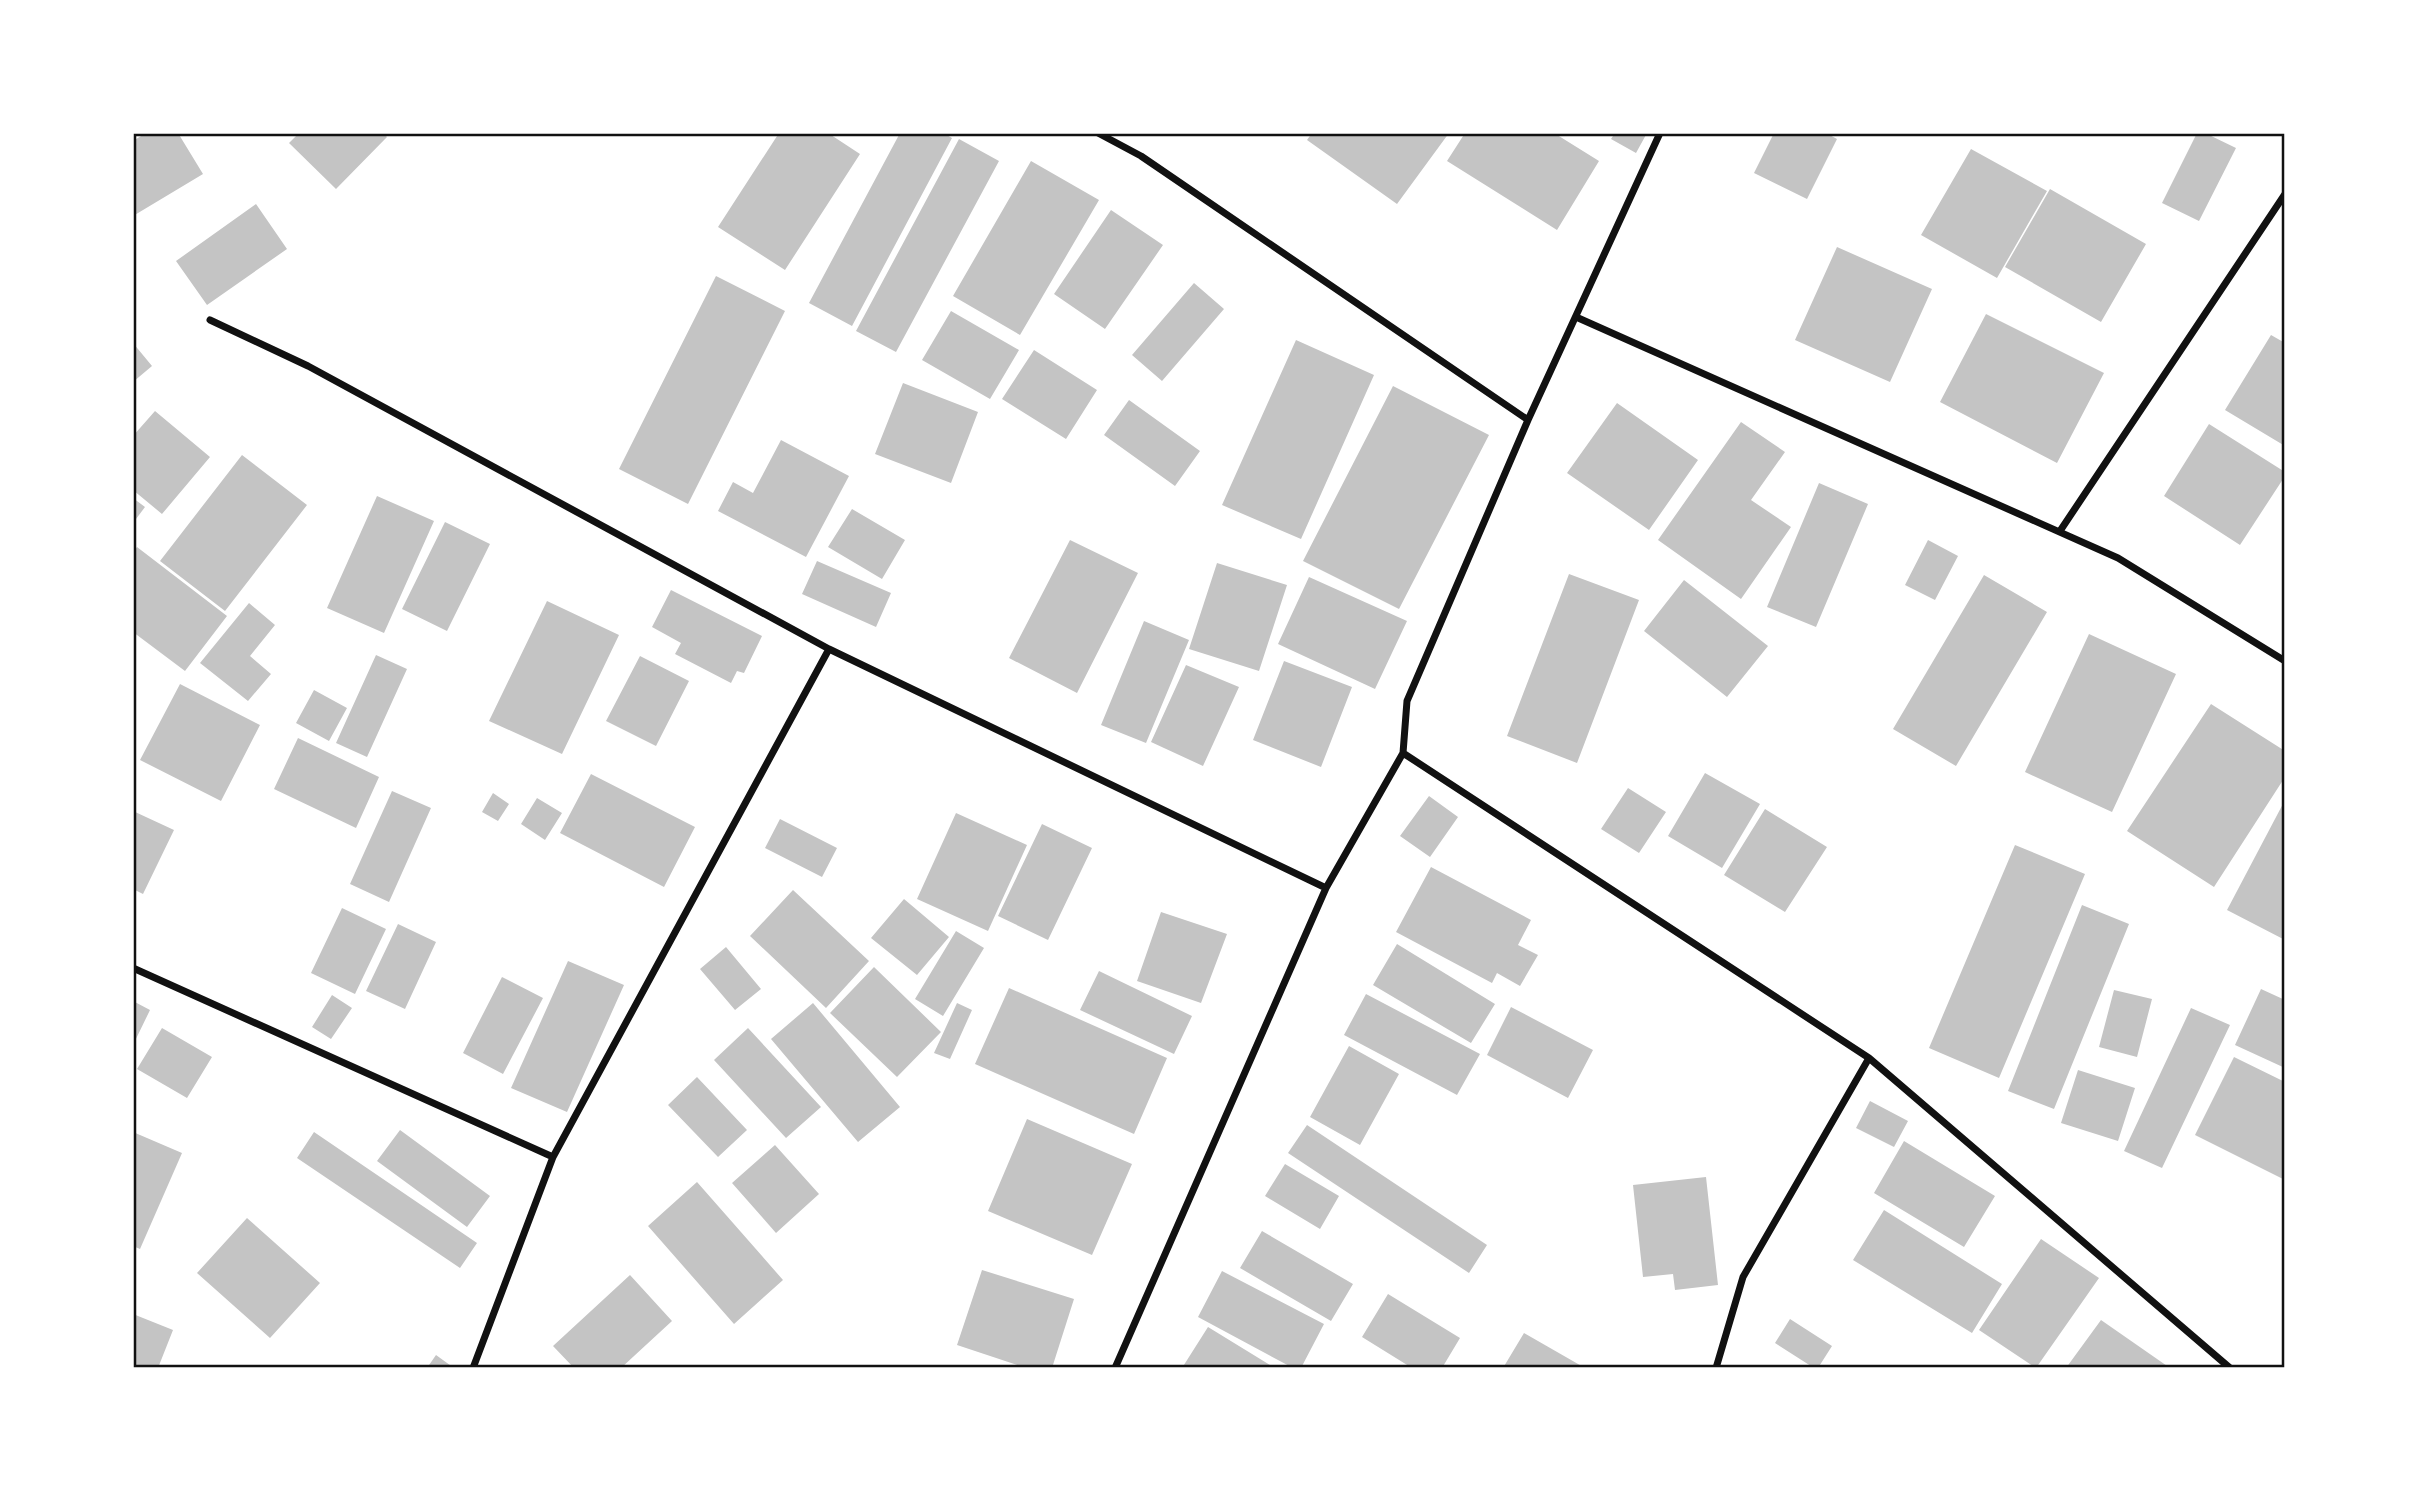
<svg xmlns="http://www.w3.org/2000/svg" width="2418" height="1501" viewBox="0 0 2418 1501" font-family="'Archivo Narrow',sans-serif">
<rect width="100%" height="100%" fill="#fff"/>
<path fill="#c4c4c4" d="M 146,133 L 178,133 L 203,174 L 133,216 L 133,141 Z
M 299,133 L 383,133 L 387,137 L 336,189 L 289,143 Z
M 779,133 L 828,133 L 860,154 L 785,270 L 718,227 Z
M 900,133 L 943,133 L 952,138 L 852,326 L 809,303 Z
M 1312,133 L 1449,133 L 1397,204 L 1307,140 Z
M 1465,133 L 1554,133 L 1599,161 L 1557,230 L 1447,161 Z
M 1615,133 L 1647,133 L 1636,153 L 1611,139 Z
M 1774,133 L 1826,133 L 1837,139 L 1807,199 L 1754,173 Z
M 2197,133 L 2205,133 L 2236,148 L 2199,221 L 2162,203 Z
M 959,139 L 999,161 L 896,352 L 856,331 Z
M 1971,149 L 2047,191 L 1997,278 L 1921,235 Z
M 1031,161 L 1099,200 L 1020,335 L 953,296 Z
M 2050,189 L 2146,244 L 2101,322 L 2005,267 Z
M 256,204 L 287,249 L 207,305 L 176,261 Z
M 1111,210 L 1163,245 L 1105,329 L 1054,294 Z
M 1837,247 L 1932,289 L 1890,382 L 1795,340 Z
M 716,276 L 785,311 L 688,504 L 619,469 Z
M 1194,283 L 1224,309 L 1162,381 L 1132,355 Z
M 951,311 L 1019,350 L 990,399 L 922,360 Z
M 1986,314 L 2104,373 L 2057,463 L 1940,402 Z
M 2271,335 L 2285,343 L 2285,446 L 2225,410 Z
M 1296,340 L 1374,375 L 1301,539 L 1222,505 Z
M 133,343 L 152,366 L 133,382 Z
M 1034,350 L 1097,390 L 1066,439 L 1002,399 Z
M 903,383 L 978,412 L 951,483 L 875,454 Z
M 1393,386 L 1489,435 L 1399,609 L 1303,561 Z
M 1129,400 L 1200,451 L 1175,486 L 1104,435 Z
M 1617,403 L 1698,460 L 1649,530 L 1567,473 Z
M 155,411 L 210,457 L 162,514 L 133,490 L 133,436 Z
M 1741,422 L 1785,452 L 1751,500 L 1791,527 L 1741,599 L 1658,540 Z
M 2209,424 L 2285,472 L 2285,476 L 2240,545 L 2164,496 Z
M 781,440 L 849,476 L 806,557 L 718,511 L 733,482 L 753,493 Z
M 242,455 L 307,505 L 225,611 L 160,561 Z
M 1819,483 L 1868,504 L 1816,627 L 1767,607 Z
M 377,496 L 434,521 L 384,633 L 327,608 Z
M 133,498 L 145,507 L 133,523 Z
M 852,509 L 905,540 L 882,579 L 828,547 Z
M 445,522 L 490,544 L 447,631 L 402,609 Z
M 1070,540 L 1138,573 L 1077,693 L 1009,658 Z
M 1928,540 L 1958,556 L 1935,600 L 1905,585 Z
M 137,547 L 227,616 L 185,671 L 133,632 L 133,553 Z
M 817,561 L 891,593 L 876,627 L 802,594 Z
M 1217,563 L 1287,585 L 1259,671 L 1189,649 Z
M 1569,574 L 1639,600 L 1577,763 L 1507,736 Z
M 1984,575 L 2047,612 L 1956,766 L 1893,729 Z
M 1309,577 L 1407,621 L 1375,689 L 1278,644 Z
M 1684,580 L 1768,646 L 1727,697 L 1644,631 Z
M 671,590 L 762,636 L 744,673 L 737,671 L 731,683 L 675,654 L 681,643 L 652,627 Z
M 547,601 L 619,635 L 562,754 L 489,721 Z
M 249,603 L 275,625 L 250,656 L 271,674 L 248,701 L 200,663 Z
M 1144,621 L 1189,640 L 1146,743 L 1101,725 Z
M 2089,634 L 2176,674 L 2112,812 L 2025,772 Z
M 376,655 L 407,669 L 367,757 L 336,743 Z
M 640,656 L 689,681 L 656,746 L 606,721 Z
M 1284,661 L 1352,687 L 1321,767 L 1253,740 Z
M 1186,665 L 1239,687 L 1203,766 L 1151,742 Z
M 180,684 L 260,725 L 221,801 L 140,760 Z
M 314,690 L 347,708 L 329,741 L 296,723 Z
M 2211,704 L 2285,751 L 2285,777 L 2214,887 L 2127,831 Z
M 298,738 L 379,777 L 356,828 L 274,789 Z
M 1705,773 L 1760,804 L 1722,868 L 1668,836 Z
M 591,774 L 695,827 L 664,887 L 560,833 Z
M 1628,788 L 1666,812 L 1639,853 L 1601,829 Z
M 392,791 L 431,808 L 389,902 L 350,884 Z
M 493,793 L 509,804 L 498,821 L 482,812 Z
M 1429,796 L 1458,817 L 1430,857 L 1400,836 Z
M 537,798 L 562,813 L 545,840 L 521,824 Z
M 2285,800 L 2285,940 L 2227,910 Z
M 1765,809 L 1827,847 L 1785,912 L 1724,875 Z
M 133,811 L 174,830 L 143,894 L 133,889 Z
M 956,813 L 1027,845 L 988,931 L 917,899 Z
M 780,819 L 837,848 L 822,877 L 765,848 Z
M 1042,824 L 1092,848 L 1048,940 L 998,916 Z
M 2015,845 L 2085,874 L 1999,1078 L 1929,1048 Z
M 1431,867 L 1531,920 L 1518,945 L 1538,955 L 1520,986 L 1497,973 L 1492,983 L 1396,932 Z
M 793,890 L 869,961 L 826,1008 L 750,936 Z
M 904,899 L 949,937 L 917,975 L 871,938 Z
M 2082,905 L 2129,924 L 2054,1109 L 2008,1091 Z
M 342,908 L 386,929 L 355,994 L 311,973 Z
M 1161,912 L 1227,934 L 1201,1003 L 1137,981 Z
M 398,924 L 436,942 L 405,1009 L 366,991 Z
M 956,931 L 984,948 L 943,1016 L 915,999 Z
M 1397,944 L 1495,1004 L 1471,1043 L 1373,985 Z
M 726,947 L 761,989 L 735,1010 L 700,969 Z
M 568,961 L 624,985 L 567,1112 L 511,1088 Z
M 874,967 L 941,1032 L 897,1077 L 830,1013 Z
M 1099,971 L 1192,1016 L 1174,1054 L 1080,1010 Z
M 502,977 L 543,998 L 503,1074 L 463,1053 Z
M 1009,988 L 1167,1058 L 1134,1134 L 975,1064 Z
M 2261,989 L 2285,1000 L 2285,1068 L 2235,1045 Z
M 2114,990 L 2152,999 L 2137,1057 L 2099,1047 Z
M 1366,994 L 1480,1054 L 1457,1095 L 1344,1035 Z
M 332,995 L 352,1008 L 331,1039 L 312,1027 Z
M 133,1001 L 150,1010 L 133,1045 Z
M 813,1003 L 900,1107 L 858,1142 L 771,1039 Z
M 957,1003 L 972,1010 L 950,1059 L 934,1053 Z
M 1511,1007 L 1593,1050 L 1568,1098 L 1487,1055 Z
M 2191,1008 L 2230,1025 L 2162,1168 L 2124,1151 Z
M 162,1028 L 212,1057 L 187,1098 L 137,1069 Z
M 748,1028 L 821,1107 L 786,1138 L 714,1060 Z
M 1349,1046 L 1399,1074 L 1360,1145 L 1310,1117 Z
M 2234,1057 L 2285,1082 L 2285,1180 L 2195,1135 Z
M 2078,1070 L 2135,1088 L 2118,1141 L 2061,1123 Z
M 697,1077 L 747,1130 L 718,1157 L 668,1105 Z
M 1870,1101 L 1908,1121 L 1894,1147 L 1856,1128 Z
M 1027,1119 L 1132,1164 L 1092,1255 L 988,1211 Z
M 1307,1125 L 1487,1245 L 1469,1273 L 1288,1153 Z
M 400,1130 L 490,1196 L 467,1227 L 377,1161 Z
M 133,1132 L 182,1153 L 140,1249 L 133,1246 Z
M 314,1132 L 477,1243 L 460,1268 L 297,1158 Z
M 1904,1141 L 1995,1196 L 1964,1247 L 1874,1193 Z
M 775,1145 L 819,1194 L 776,1233 L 732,1183 Z
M 1285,1164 L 1339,1196 L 1320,1229 L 1265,1196 Z
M 1706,1177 L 1718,1285 L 1675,1290 L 1673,1274 L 1643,1277 L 1633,1185 Z
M 697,1182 L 783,1280 L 734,1324 L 648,1226 Z
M 1884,1210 L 2002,1284 L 1972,1333 L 1853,1260 Z
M 247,1218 L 320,1283 L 270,1338 L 197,1273 Z
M 1262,1231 L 1353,1284 L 1331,1321 L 1240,1268 Z
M 2041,1239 L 2099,1278 L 2036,1368 L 1979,1330 Z
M 982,1270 L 1074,1299 L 1052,1368 L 1026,1368 L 957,1345 Z
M 1222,1271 L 1324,1324 L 1301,1368 L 1293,1368 L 1198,1317 Z
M 630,1275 L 672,1321 L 621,1368 L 574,1368 L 553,1346 Z
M 1388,1294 L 1460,1338 L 1442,1368 L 1412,1368 L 1362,1337 Z
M 133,1314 L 173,1330 L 158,1368 L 133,1368 Z
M 1790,1319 L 1832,1346 L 1818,1368 L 1814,1368 L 1775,1343 Z
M 2101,1320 L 2170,1368 L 2066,1368 Z
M 1208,1327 L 1275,1368 L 1182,1368 Z
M 1524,1333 L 1585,1368 L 1503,1368 Z
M 436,1355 L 454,1368 L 427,1368 Z"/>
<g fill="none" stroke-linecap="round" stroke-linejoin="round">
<path stroke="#111" stroke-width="7" d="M 1098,133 L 1141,156 L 1528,420
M 1576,317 L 2118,558 L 2285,661
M 210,320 L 308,366 L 829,649 L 1326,888
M 2060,531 L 2285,194
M 1403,753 L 1869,1058 L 2230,1368
M 133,968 L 553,1157
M 473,1368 L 553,1157 L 829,649
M 1115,1368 L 1326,888 L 1403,753 L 1407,701 L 1528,420 L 1660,133
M 1716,1368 L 1743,1277 L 1869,1058"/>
</g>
<rect width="2418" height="1501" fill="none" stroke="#ffffff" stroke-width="270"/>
<rect x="135" y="135" width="2148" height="1231" fill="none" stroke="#111" stroke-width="2.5"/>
</svg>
